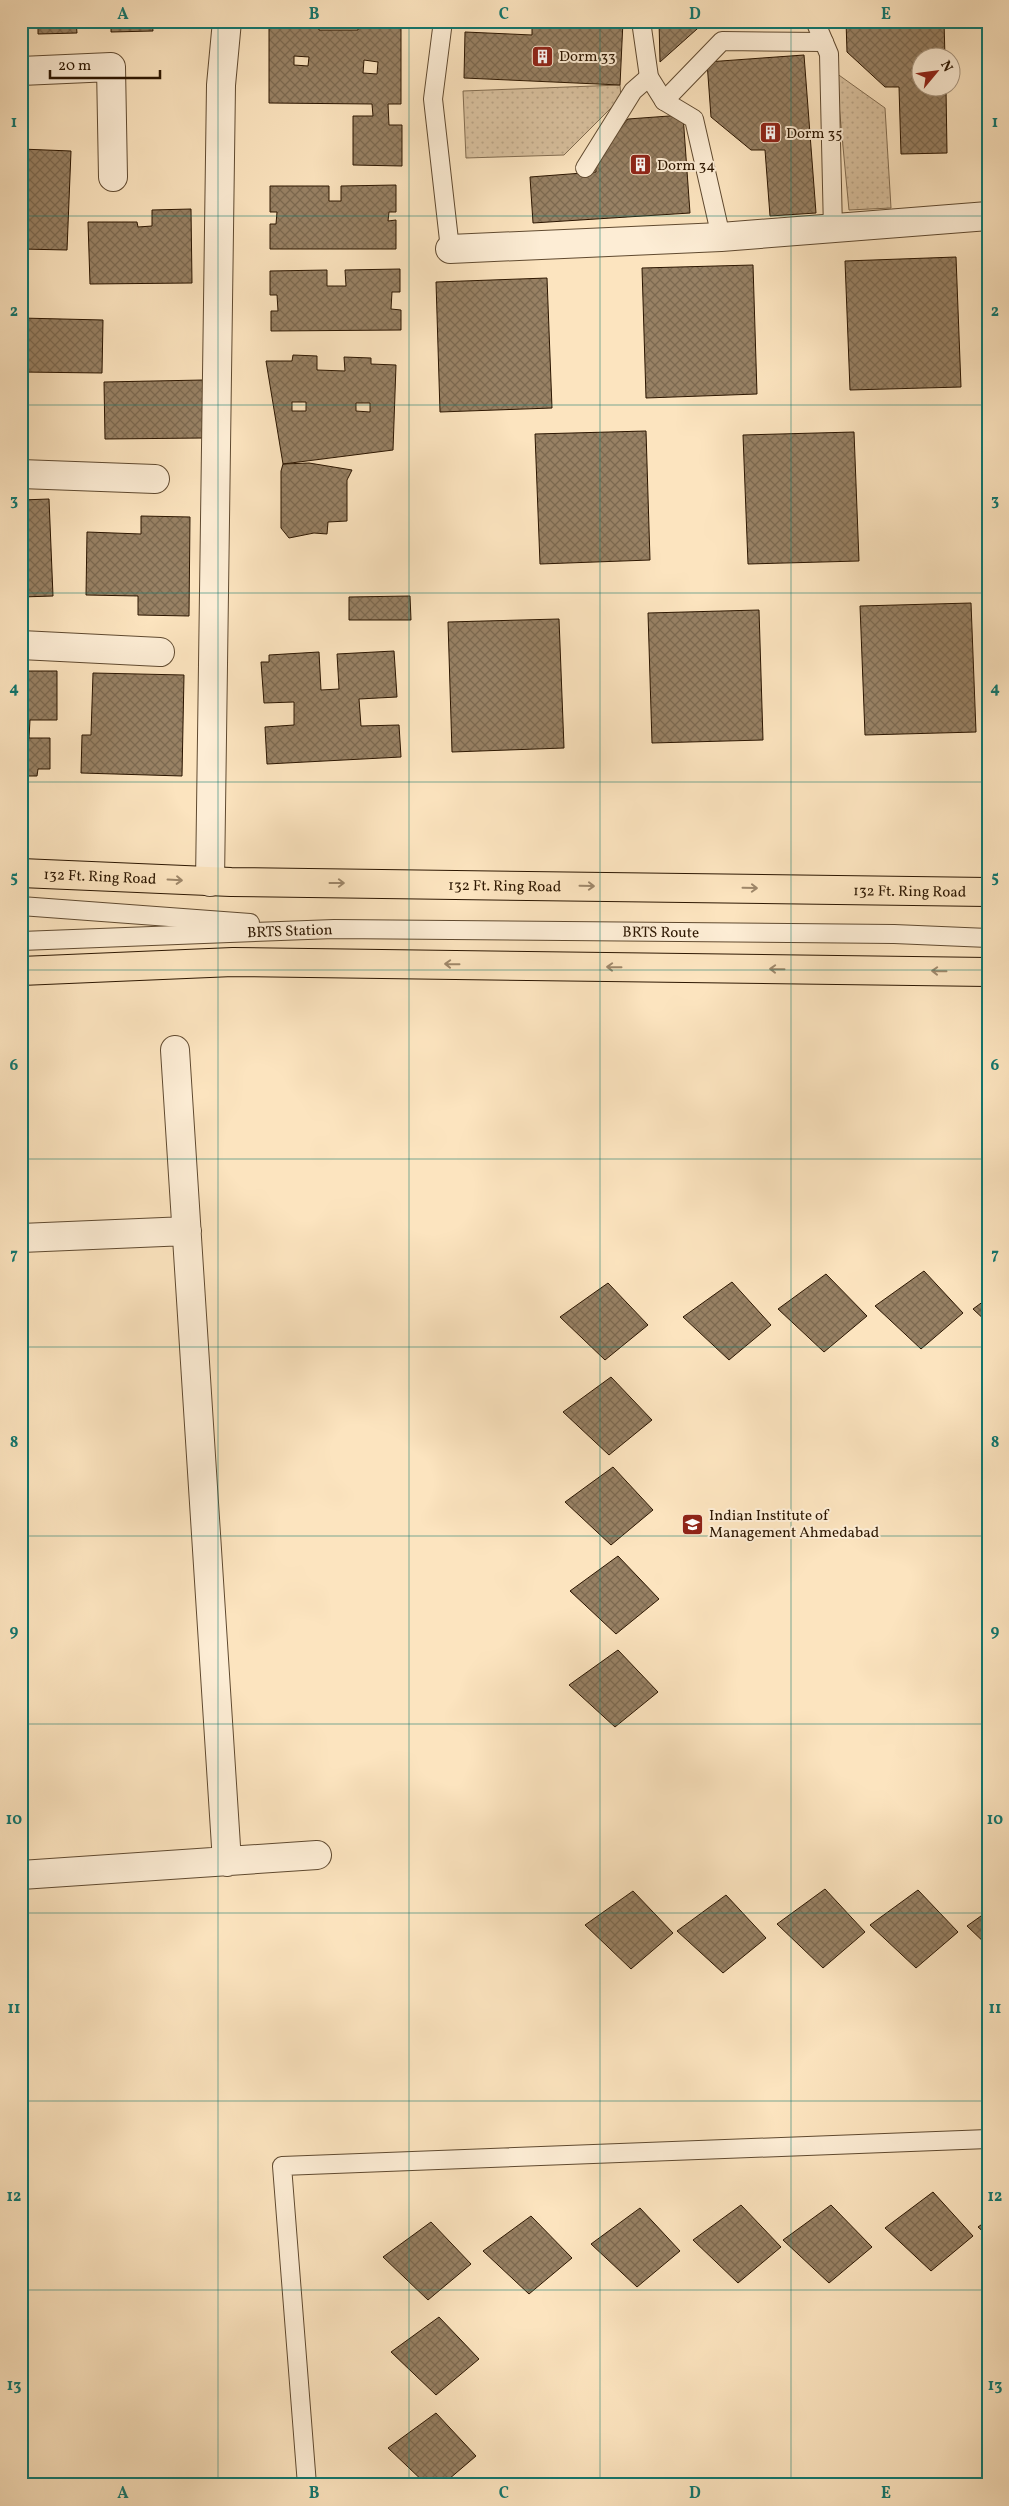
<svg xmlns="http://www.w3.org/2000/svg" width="1009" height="2506" viewBox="0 0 1009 2506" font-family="Vollkorn,serif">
<defs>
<pattern id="grass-dots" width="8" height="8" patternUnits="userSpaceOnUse" patternTransform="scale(1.25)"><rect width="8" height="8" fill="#d9c19f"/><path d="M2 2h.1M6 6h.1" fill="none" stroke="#baa587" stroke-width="1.8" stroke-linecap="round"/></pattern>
<pattern id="building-cross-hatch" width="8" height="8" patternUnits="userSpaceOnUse" patternTransform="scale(1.25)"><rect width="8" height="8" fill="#988164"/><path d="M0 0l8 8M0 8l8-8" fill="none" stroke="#7c6950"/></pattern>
</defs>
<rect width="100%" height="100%" fill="#fce4bf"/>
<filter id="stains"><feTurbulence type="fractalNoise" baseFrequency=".004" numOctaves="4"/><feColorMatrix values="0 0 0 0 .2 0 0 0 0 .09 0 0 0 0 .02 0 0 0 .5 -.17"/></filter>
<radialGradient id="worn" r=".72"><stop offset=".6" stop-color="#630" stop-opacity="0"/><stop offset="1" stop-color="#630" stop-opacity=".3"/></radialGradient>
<path fill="url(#grass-dots)" stroke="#826c50" d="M 836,73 L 885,108 L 891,208 L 849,210 Z
M 620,85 L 621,98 L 564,155 L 466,158 L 463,91 Z"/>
<path fill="url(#building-cross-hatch)" stroke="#2c1601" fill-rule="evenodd" d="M 38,21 L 76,21 L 77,33 L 38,34 Z
M 111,21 L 152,21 L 153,31 L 111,32 Z
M 269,21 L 319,21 L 319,30 L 358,30 L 358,21 L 401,21 L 401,104 L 388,104 L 389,125 L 402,125 L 402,166 L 353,165 L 353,116 L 373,116 L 372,104 L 269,103 ZM 294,56 L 309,57 L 308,66 L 294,65 ZM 364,60 L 378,62 L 377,74 L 363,73 Z
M 532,21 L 623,21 L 620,85 L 464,78 L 465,32 L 532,35 Z
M 659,21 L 706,21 L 660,62 Z
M 846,21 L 944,21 L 945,58 L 922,58 L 922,88 L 946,88 L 947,153 L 901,154 L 899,87 L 885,87 L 847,52 Z
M 804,55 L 816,213 L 770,216 L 765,150 L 751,150 L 711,117 L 707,62 Z
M 683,115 L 690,213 L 533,223 L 530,177 L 596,172 L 595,158 L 628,119 Z
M 21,149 L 71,151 L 67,250 L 21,249 Z
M 396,185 L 396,212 L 389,212 L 388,221 L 396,220 L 396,249 L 270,249 L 270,224 L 276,224 L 277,212 L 270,212 L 270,186 L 329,186 L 329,201 L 341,201 L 341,186 Z
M 191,209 L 192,283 L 90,284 L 88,222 L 137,222 L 138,227 L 152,226 L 152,210 Z
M 956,257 L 961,387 L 850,390 L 845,261 Z
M 753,265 L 757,394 L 646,398 L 642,268 Z
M 400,269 L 400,292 L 392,292 L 391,309 L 401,310 L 401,330 L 271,331 L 271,311 L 278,311 L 277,295 L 270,295 L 270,271 L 327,270 L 327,286 L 346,286 L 345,270 Z
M 547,278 L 552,408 L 440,412 L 436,282 Z
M 21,318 L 103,320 L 102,373 L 21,372 Z
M 293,355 L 317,356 L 317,370 L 345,371 L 344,357 L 371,358 L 371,364 L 396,365 L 393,450 L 283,464 L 266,361 L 292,361 ZM 292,402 L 306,402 L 306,411 L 292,411 ZM 356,403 L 370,403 L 370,412 L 356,411 Z
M 203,380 L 204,438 L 105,439 L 104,382 Z
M 646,431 L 650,560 L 540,564 L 535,434 Z
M 854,432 L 859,561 L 748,564 L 743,435 Z
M 309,463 L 352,470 L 347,480 L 347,521 L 328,522 L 327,534 L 314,533 L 289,538 L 281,528 L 281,471 L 283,464 Z
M 49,499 L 53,596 L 21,597 L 21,500 Z
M 141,516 L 190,517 L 189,616 L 138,615 L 138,596 L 86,595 L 87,532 L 141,534 Z
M 410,596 L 411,620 L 349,620 L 349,597 Z
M 971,603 L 976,732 L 865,735 L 860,606 Z
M 759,610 L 763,740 L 652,743 L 648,613 Z
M 559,619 L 564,748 L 452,752 L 448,622 Z
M 394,651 L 397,697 L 359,699 L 361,726 L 399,725 L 401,757 L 267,764 L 265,727 L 294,725 L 294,702 L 264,703 L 261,662 L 269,662 L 269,655 L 319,652 L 321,690 L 339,689 L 337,654 Z
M 21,671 L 57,671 L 57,720 L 30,720 L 29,738 L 50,738 L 50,769 L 38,769 L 37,776 L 21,776 Z
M 93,673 L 184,675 L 182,776 L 81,773 L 82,735 L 91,735 Z
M 924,1271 L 963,1313 L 921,1349 L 875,1306 Z
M 826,1274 L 867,1316 L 824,1352 L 778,1309 Z
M 732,1282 L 771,1325 L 729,1360 L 683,1317 Z
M 608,1283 L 648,1325 L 605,1360 L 560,1317 Z
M 988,1298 L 988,1323 L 973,1309 Z
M 611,1377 L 652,1420 L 609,1455 L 563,1412 Z
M 613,1467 L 653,1510 L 611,1545 L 565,1502 Z
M 618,1556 L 659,1599 L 616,1634 L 570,1591 Z
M 618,1650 L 658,1692 L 615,1727 L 569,1685 Z
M 825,1889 L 865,1932 L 823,1968 L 777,1924 Z
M 918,1890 L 958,1932 L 916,1968 L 870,1925 Z
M 633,1891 L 673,1933 L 631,1969 L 585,1925 Z
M 726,1895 L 766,1938 L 723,1973 L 677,1931 Z
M 988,1911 L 988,1946 L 967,1926 Z
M 933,2192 L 973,2236 L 931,2271 L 885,2228 Z
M 741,2205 L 781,2247 L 738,2283 L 693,2240 Z
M 831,2205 L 872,2247 L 829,2283 L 783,2240 Z
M 640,2208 L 680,2251 L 637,2287 L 591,2244 Z
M 531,2216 L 572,2258 L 529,2294 L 483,2251 Z
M 988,2220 L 988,2236 L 978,2227 Z
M 431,2222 L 471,2264 L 428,2300 L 383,2257 Z
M 439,2317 L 479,2359 L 436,2395 L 391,2352 Z
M 436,2413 L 476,2456 L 442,2485 L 427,2485 L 388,2448 Z"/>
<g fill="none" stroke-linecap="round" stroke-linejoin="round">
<defs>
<g id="lane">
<path d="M 443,21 L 433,99 L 450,249"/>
<path d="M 641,21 L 649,77 L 664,101 L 694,119 L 721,237"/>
<path d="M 815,21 L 829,54 L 833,230"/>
<path d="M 664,101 L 722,41 L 824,42"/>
<path d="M 585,168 L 633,91 L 649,77"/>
<path d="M 21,906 L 250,923"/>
<path id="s1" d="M 21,941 L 334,929 L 894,934 L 988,938"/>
<path d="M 307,2485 L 282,2166 L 988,2139"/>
</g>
<path id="street" d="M 21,71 L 111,67 L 113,177
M 450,249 L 721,237 L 988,216
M 21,474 L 155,479
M 21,645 L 160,652
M 210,882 L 221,85 L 227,21
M 175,1050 L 227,1862
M 21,1238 L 187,1231
M 21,1875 L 317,1855"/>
<g id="primary">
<path id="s2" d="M 21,873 L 231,882 L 988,892"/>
<path d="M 21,971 L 233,962 L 988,972"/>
</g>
</defs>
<use href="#lane" stroke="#604a30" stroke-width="20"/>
<use href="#street" stroke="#604a30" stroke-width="30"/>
<use href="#primary" stroke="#2c1601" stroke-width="30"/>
<use href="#lane" stroke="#fdedd5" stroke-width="18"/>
<use href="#street" stroke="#fdedd5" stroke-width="28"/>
<use href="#primary" stroke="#fce4bf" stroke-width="28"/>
</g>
<defs><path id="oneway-shaft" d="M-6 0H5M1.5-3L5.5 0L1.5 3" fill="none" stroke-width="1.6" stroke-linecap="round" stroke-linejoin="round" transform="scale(1.25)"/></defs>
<g stroke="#9e876a">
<use href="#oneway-shaft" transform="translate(175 880) rotate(3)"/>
<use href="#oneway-shaft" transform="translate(337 883)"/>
<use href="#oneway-shaft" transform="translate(587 886) rotate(1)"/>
<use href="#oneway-shaft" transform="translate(750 888) rotate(1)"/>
<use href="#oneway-shaft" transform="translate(452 964) rotate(-179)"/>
<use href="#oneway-shaft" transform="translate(614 967) rotate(-179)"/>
<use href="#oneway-shaft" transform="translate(777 969) rotate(-179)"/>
<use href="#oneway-shaft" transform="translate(939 971) rotate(-179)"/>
</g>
<path fill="none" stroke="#0f766e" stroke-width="1" stroke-opacity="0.55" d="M 218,21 L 218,2485M 409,21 L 409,2485M 600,21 L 600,2485M 791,21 L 791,2485M 21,216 L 988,216M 21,405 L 988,405M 21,593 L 988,593M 21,782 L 988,782M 21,970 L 988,970M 21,1159 L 988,1159M 21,1347 L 988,1347M 21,1536 L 988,1536M 21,1724 L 988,1724M 21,1913 L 988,1913M 21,2101 L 988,2101M 21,2290 L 988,2290"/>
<defs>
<symbol id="building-square" viewBox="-11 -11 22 22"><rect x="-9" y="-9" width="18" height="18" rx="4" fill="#8f2418" stroke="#fdedd5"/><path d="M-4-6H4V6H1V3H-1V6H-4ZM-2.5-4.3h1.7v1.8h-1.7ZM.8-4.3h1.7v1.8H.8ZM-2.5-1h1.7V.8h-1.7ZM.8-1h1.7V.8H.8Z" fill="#fff"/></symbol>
<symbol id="university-square" viewBox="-11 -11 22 22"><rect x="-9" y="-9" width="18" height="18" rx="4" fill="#8f2418" stroke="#fdedd5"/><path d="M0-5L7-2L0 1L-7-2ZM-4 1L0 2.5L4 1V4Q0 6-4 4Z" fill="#fff"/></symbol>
</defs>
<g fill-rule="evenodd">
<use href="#building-square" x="530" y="44" width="25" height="25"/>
<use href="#building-square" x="758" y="120" width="25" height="25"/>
<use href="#building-square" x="628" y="152" width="25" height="25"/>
<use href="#university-square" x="680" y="1512" width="25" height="25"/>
</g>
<g text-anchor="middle" stroke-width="4" stroke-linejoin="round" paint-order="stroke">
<g font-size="15" fill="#2c1601" stroke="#fdedd5" text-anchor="start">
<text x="559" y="61">Dorm 33</text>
<text x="786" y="138">Dorm 35</text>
<text x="657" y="170">Dorm 34</text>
<text x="709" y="1520">Indian Institute of<tspan x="709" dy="17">Management Ahmedabad</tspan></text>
</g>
<g font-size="15" fill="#2c1601" stroke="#fdedd5">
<text dy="5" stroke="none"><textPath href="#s2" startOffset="79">132 Ft. Ring Road</textPath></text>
<text dy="5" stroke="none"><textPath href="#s2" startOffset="484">132 Ft. Ring Road</textPath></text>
<text dy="5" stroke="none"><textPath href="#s2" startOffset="889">132 Ft. Ring Road</textPath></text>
<text dy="5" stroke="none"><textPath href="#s1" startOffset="269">BRTS Station</textPath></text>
<text dy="5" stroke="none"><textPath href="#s1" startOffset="640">BRTS Route</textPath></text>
</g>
</g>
<rect width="1009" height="2506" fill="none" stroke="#fce4bf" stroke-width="55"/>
<g transform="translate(936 72) rotate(61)"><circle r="24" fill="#fdedd5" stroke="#a99780"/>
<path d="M0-4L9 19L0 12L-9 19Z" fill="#8f2418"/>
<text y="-8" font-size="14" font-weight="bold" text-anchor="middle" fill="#2c1601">N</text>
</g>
<path d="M50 70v8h110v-8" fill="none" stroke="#2c1601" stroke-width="2.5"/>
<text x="58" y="70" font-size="15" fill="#2c1601" stroke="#fdedd5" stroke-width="4" paint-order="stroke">20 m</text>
<rect x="28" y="28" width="954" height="2450" fill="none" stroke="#0f766e" stroke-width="2"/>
<g font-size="16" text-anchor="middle" font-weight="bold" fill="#0f766e">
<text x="123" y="19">A</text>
<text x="314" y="19">B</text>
<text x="504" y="19">C</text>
<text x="695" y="19">D</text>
<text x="886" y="19">E</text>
<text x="14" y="127">1</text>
<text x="995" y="127">1</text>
<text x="14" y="316">2</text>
<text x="995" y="316">2</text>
<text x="14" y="505">3</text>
<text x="995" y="505">3</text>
<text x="14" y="693">4</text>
<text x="995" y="693">4</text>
<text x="14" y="882">5</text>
<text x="995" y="882">5</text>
<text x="14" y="1070">6</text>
<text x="995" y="1070">6</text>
<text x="14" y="1259">7</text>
<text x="995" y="1259">7</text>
<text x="14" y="1447">8</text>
<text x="995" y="1447">8</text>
<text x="14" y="1636">9</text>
<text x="995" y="1636">9</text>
<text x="14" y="1824">10</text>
<text x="995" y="1824">10</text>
<text x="14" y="2013">11</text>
<text x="995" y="2013">11</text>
<text x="14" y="2201">12</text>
<text x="995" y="2201">12</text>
<text x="14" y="2390">13</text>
<text x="995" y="2390">13</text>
<text x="123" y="2498">A</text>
<text x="314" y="2498">B</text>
<text x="504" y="2498">C</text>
<text x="695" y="2498">D</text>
<text x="886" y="2498">E</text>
</g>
<rect width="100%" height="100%" filter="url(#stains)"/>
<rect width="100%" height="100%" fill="url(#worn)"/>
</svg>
